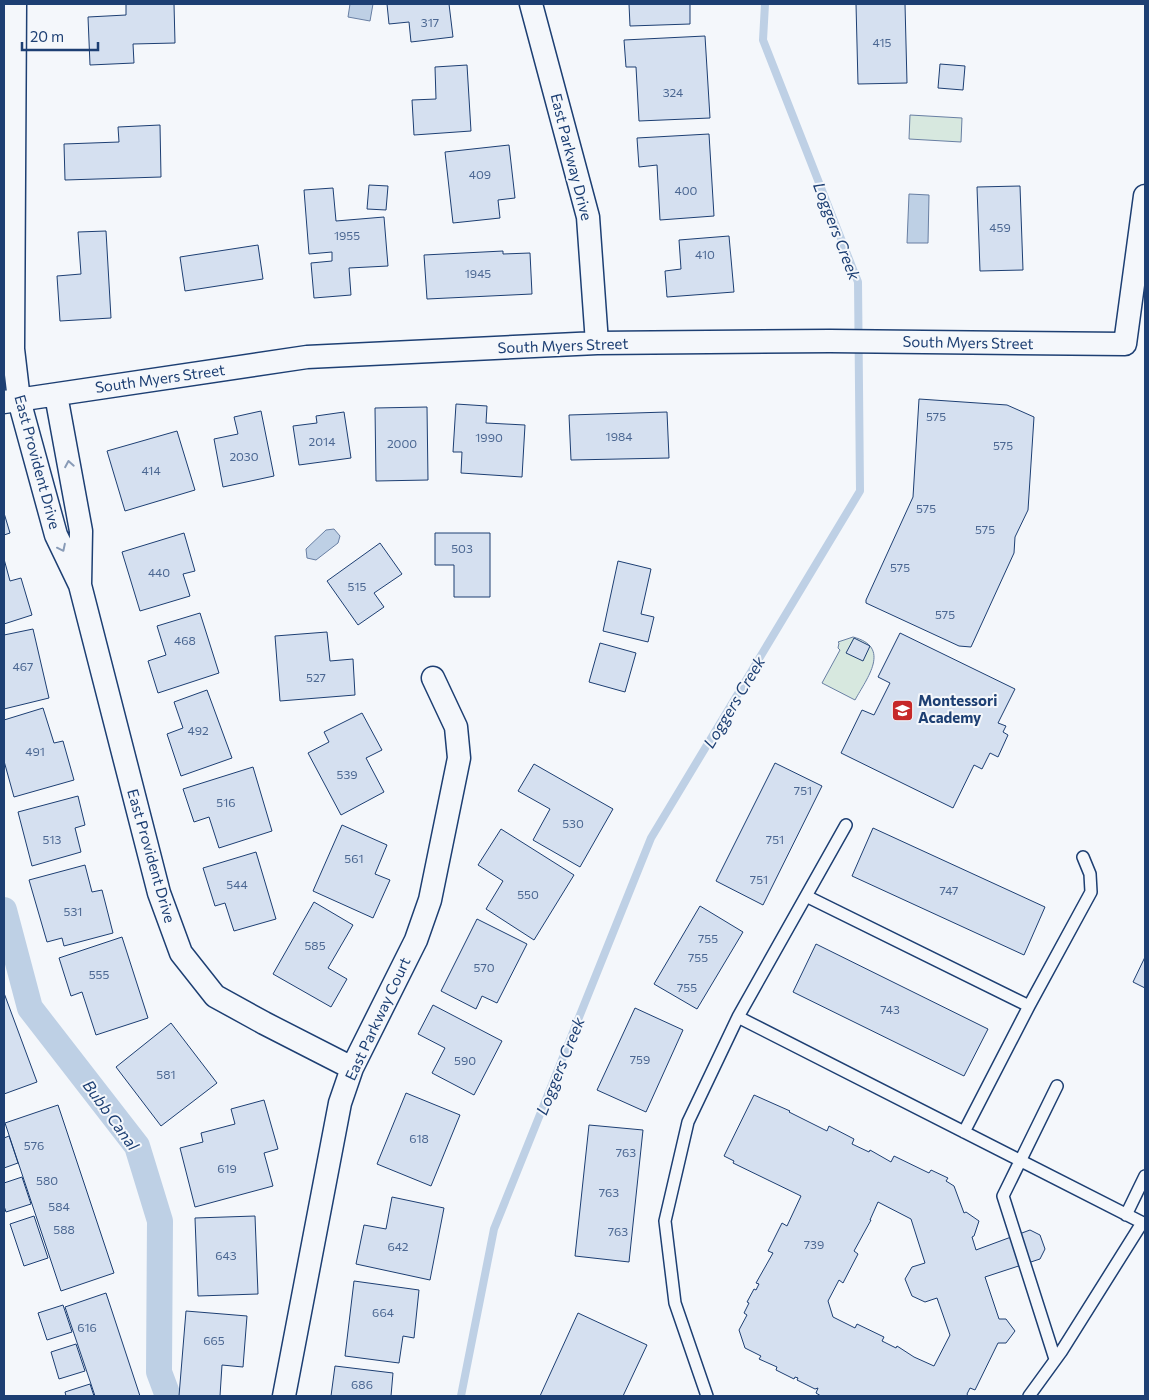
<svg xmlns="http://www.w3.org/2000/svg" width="1149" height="1400" viewBox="0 0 1149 1400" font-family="Commissioner,sans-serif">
<rect width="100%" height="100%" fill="#f4f7fb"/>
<path fill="#d7e8df" stroke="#687fa3" d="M 910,115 L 962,118 L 961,142 L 909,139 Z
M 853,637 C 892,647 867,678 855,700 L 822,683 L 840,650 L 838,648 L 839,643 L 838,642 Z"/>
<path fill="#bed0e5" stroke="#687fa3" d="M 350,4 L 373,4 L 370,21 L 348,17 Z
M 909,194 L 929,195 L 928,243 L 907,243 Z
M 334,529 L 340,536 L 338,543 L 316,560 L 307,558 L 306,549 L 326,530 Z"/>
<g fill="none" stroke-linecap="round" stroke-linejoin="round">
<path stroke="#bed0e5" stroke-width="8" d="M 461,1396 L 494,1229 L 651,838 L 860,491 L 858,282 L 763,40 L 765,4"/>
<path stroke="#bed0e5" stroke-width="26" d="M 4,910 L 30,1008 L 137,1146 L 160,1221 L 159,1372 L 168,1396"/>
</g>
<path fill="#d5e0f0" stroke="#1d3f73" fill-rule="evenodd" d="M 126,4 L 174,4 L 175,43 L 133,44 L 134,63 L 90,65 L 88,17 L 126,15 Z
M 387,4 L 449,4 L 453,37 L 411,42 L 409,22 L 389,24 Z
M 629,4 L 690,4 L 690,24 L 630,26 Z
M 856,4 L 905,4 L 907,83 L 858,84 Z
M 705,36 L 710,118 L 639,121 L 636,67 L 626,67 L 624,40 Z
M 940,64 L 965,66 L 963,90 L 938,88 Z
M 467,65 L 471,131 L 414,135 L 412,100 L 436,99 L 435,67 Z
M 160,125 L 161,177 L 65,180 L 64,144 L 119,142 L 118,127 Z
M 709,134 L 714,216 L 660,220 L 657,165 L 639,167 L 637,138 Z
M 509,145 L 515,198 L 498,200 L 500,218 L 453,223 L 445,152 Z
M 369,185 L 388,186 L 386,210 L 367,209 Z
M 1020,186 L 1023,270 L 980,271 L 977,187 Z
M 333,188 L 336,221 L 384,217 L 388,266 L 349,268 L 351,295 L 314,298 L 311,263 L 332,261 L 332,252 L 309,254 L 304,190 Z
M 106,231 L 111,318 L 60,321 L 57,276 L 81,274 L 78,232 Z
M 729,236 L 734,292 L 667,297 L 665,271 L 681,269 L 679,240 Z
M 258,245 L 263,279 L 185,291 L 180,257 Z
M 503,251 L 503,254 L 530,253 L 532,294 L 427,299 L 424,255 Z
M 919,399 L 1007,405 L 1034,417 L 1028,510 L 1015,537 L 1014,553 L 971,647 L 959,646 L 866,603 L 866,600 L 913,497 Z
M 456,404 L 487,406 L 486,423 L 525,425 L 522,477 L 461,473 L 462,452 L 453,452 Z
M 427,407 L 428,480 L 376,481 L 375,408 Z
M 261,411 L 274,476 L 223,487 L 214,439 L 238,434 L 234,417 Z
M 344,412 L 351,458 L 299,465 L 293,426 L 317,423 L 316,416 Z
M 667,412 L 669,458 L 571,460 L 569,415 Z
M 177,431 L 195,490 L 125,511 L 107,451 Z
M 4,513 L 10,533 L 4,535 Z
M 184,533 L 195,571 L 183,574 L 190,596 L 140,611 L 122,552 Z
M 435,533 L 490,533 L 490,597 L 454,597 L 454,565 L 435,565 Z
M 380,543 L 402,574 L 374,593 L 384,607 L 358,625 L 327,581 Z
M 4,559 L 10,581 L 21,578 L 32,615 L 4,624 Z
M 618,561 L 651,569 L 641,614 L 654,617 L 648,642 L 603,631 Z
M 200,613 L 219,673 L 158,693 L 148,661 L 166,655 L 157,626 Z
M 33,629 L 49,698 L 4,709 L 4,635 Z
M 327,632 L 330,661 L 353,659 L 355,695 L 280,701 L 275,636 Z
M 900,633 L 1015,689 L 998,723 L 1006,726 L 1003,732 L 1008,735 L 998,757 L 990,753 L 982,769 L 974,765 L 953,808 L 841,753 L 862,710 L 874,715 L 890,683 L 878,677 Z
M 854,638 L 870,646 L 863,661 L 846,653 Z
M 600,643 L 636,653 L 625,692 L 589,682 Z
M 207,690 L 232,758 L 181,776 L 167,734 L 183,728 L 174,702 Z
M 43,708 L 54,743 L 63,741 L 74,780 L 14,797 L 4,761 L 4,720 Z
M 362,713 L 382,750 L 366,758 L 384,792 L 341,815 L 308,753 L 329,742 L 324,732 Z
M 775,763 L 822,786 L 763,905 L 716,881 Z
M 534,764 L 613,809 L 580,867 L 533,840 L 550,809 L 518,791 Z
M 253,767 L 272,831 L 219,848 L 209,817 L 194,822 L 183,789 Z
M 78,796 L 85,825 L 75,828 L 81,852 L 32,866 L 18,812 Z
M 342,825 L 387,845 L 375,874 L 390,880 L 373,918 L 313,891 Z
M 873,828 L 1045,907 L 1024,955 L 852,876 Z
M 501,829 L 574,875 L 534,940 L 486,909 L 503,881 L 478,865 Z
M 256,852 L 276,919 L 234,931 L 225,903 L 215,906 L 203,868 Z
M 85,865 L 92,892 L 102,890 L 113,933 L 64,946 L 62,938 L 47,942 L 29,880 Z
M 314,902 L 353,925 L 328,968 L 347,979 L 331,1007 L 273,974 Z
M 700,906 L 743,932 L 697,1009 L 654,984 Z
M 477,919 L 527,944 L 497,1003 L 482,996 L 476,1009 L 441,991 Z
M 122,937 L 148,1018 L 96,1035 L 82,992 L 71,996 L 59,958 Z
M 816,944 L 988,1029 L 964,1076 L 793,992 Z
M 1145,957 L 1145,988 L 1133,982 Z
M 4,993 L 37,1082 L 4,1094 Z
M 433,1005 L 502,1041 L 474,1095 L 432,1073 L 445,1048 L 418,1034 Z
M 635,1008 L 683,1030 L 646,1112 L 597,1090 Z
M 171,1023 L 217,1083 L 161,1126 L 116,1067 Z
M 406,1093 L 460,1115 L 431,1186 L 377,1164 Z
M 754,1095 L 790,1111 L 789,1112 L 827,1131 L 829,1126 L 854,1139 L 852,1144 L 869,1152 L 870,1150 L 891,1162 L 894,1156 L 929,1173 L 931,1170 L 948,1178 L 946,1181 L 954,1186 L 964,1213 L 966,1212 L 979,1221 L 974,1236 L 972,1237 L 976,1250 L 1030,1230 L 1040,1235 L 1045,1249 L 1040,1259 L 985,1277 L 999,1319 L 1006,1319 L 1015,1331 L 1006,1343 L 998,1343 L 975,1390 L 970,1388 L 967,1394 L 968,1396 L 821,1396 L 816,1393 L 818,1388 L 815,1389 L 797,1380 L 798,1378 L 795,1377 L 794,1379 L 776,1370 L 777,1367 L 759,1359 L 761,1356 L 745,1348 L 739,1330 L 747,1315 L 744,1313 L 749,1303 L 747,1302 L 754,1289 L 756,1290 L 759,1284 L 756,1283 L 773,1253 L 768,1251 L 782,1223 L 787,1226 L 801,1196 L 733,1163 L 734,1161 L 724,1156 ZM 878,1202 L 911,1219 L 925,1263 L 912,1267 L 905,1279 L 912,1296 L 925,1302 L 937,1298 L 950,1335 L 934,1366 L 914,1357 L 897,1346 L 896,1348 L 882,1341 L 884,1337 L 857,1324 L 855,1328 L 833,1317 L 828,1301 L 839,1280 L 843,1283 L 858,1254 L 854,1251 L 871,1220 L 870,1220 Z
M 264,1100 L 278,1149 L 264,1153 L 273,1186 L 195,1207 L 180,1148 L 203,1142 L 201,1133 L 235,1124 L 231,1109 Z
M 58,1105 L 114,1273 L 61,1291 L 5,1123 Z
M 589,1125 L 643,1130 L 629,1262 L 575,1256 Z
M 9,1136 L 18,1163 L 4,1168 L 4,1138 Z
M 22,1177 L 31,1204 L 6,1212 L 4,1206 L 4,1183 Z
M 392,1197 L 444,1208 L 430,1280 L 356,1264 L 364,1225 L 386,1229 Z
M 34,1216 L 48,1258 L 24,1266 L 10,1224 Z
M 255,1216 L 258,1294 L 198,1296 L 195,1218 Z
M 354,1281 L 419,1290 L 414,1338 L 403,1336 L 399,1363 L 345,1356 Z
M 106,1293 L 140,1396 L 95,1396 L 65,1307 Z
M 63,1305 L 72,1332 L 47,1340 L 38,1313 Z
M 186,1311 L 247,1316 L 243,1367 L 222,1365 L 220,1396 L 179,1396 Z
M 578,1313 L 647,1345 L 623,1396 L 540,1396 Z
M 76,1344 L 85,1371 L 59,1379 L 51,1352 Z
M 335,1366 L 393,1373 L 391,1396 L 331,1396 Z
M 90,1384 L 94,1396 L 66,1396 L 65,1392 Z"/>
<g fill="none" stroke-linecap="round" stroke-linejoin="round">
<defs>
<path id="service" d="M 806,896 L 1029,1006
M 738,1017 L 1145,1224
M 964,1132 L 1029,1006 L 1091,892 L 1090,874 L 1083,857
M 1126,1215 L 1145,1176
M 1055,1359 L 1003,1196 L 1057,1086
M 707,1396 L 675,1303 L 665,1221 L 688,1122 L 738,1017 L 846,825
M 1029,1396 L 1061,1352 L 1142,1223"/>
<path id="minor" d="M 15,4 L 13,349 L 19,400 L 56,535 L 80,585 L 81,531 L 56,395
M 531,4 L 588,217 L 597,343
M 4,402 L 307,357 L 597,343 L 830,341 L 1125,344 L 1145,196
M 80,585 L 159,893 L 181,953 L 215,996 L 264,1023 L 352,1068
M 284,1396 L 340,1103 L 352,1068 L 416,940 L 430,900 L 459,758 L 456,727 L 433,678"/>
</defs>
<use href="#service" stroke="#1d3f73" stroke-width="14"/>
<use href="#minor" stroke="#1d3f73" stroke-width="25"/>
<use href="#service" stroke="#f4f7fb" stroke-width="11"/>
<use href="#minor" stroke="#f4f7fb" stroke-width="22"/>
</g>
<defs><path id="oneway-chevron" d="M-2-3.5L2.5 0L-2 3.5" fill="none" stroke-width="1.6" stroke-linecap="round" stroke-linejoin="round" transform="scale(1.25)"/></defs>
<g stroke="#889bb7">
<use href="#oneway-chevron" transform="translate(69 464) rotate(-100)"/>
<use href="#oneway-chevron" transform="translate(62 548) rotate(64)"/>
</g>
<defs>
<symbol id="school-square" viewBox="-11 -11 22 22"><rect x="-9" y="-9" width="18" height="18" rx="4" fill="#c62828" stroke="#f4f7fb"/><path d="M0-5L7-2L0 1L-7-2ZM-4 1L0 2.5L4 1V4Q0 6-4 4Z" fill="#fff"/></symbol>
</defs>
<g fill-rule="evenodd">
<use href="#school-square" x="890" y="698" width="25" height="25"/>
</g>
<g text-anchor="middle" stroke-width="4" stroke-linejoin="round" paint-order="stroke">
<g font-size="12" fill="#4b6792">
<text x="430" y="27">317</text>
<text x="882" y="47">415</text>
<text x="673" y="97">324</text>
<text x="480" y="179">409</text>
<text x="686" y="195">400</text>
<text x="1000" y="232">459</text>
<text x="347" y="240">1955</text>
<text x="705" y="259">410</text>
<text x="478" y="278">1945</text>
<text x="936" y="421">575</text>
<text x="619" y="441">1984</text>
<text x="489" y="442">1990</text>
<text x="322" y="446">2014</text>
<text x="402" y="448">2000</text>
<text x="1003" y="450">575</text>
<text x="244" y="461">2030</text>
<text x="151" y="475">414</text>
<text x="926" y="513">575</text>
<text x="985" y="534">575</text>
<text x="462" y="553">503</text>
<text x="900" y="572">575</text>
<text x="159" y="577">440</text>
<text x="357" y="591">515</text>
<text x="945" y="619">575</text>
<text x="185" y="645">468</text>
<text x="23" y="671">467</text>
<text x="316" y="682">527</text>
<text x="198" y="735">492</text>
<text x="35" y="756">491</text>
<text x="347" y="779">539</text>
<text x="803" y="795">751</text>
<text x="226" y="807">516</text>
<text x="573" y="828">530</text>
<text x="52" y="844">513</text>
<text x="775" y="844">751</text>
<text x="354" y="863">561</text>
<text x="759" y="884">751</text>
<text x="237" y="889">544</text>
<text x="949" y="895">747</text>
<text x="528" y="899">550</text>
<text x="73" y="916">531</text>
<text x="708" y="943">755</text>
<text x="315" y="950">585</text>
<text x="698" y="962">755</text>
<text x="484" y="972">570</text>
<text x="99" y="979">555</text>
<text x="687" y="992">755</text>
<text x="890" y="1014">743</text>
<text x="640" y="1064">759</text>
<text x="465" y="1065">590</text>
<text x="166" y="1079">581</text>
<text x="419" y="1143">618</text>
<text x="34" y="1150">576</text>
<text x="626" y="1157">763</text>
<text x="227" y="1173">619</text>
<text x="47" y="1185">580</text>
<text x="609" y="1197">763</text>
<text x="59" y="1211">584</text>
<text x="64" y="1234">588</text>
<text x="618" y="1236">763</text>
<text x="814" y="1249">739</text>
<text x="398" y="1251">642</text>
<text x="226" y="1260">643</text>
<text x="383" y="1317">664</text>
<text x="87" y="1332">616</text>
<text x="214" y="1345">665</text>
<text x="362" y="1389">686</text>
</g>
<g font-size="15" fill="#1d3f73" stroke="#f4f7fb">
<text transform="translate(571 157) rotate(76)" y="5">East Parkway Drive</text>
<text transform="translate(968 343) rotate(1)" y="5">South Myers Street</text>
<text transform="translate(563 346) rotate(-2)" y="5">South Myers Street</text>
<text transform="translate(160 379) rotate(-8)" y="5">South Myers Street</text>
<text transform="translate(37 462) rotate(75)" y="5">East Provident Drive</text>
<text transform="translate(151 856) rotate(74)" y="5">East Provident Drive</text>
<text transform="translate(378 1019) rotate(-65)" y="5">East Parkway Court</text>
</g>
<g font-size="15" font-weight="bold" fill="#1d3f73" stroke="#f4f7fb" text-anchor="start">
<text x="918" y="706">Montessori<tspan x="918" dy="17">Academy</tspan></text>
</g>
<g font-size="16" font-style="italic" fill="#1d3f73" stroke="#f4f7fb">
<text transform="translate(837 231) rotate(69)" y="6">Loggers Creek</text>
<text transform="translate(734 702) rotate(-59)" y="6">Loggers Creek</text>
<text transform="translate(560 1066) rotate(-68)" y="6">Loggers Creek</text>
<text transform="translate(111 1115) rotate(54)" y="6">Bubb Canal</text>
</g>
</g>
<rect width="1149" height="1400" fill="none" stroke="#1d3f73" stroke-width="10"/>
<path d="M22 42v8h76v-8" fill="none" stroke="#1d3f73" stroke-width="2.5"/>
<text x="30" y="42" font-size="15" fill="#1d3f73" stroke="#f4f7fb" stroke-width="4" paint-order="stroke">20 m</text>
</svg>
